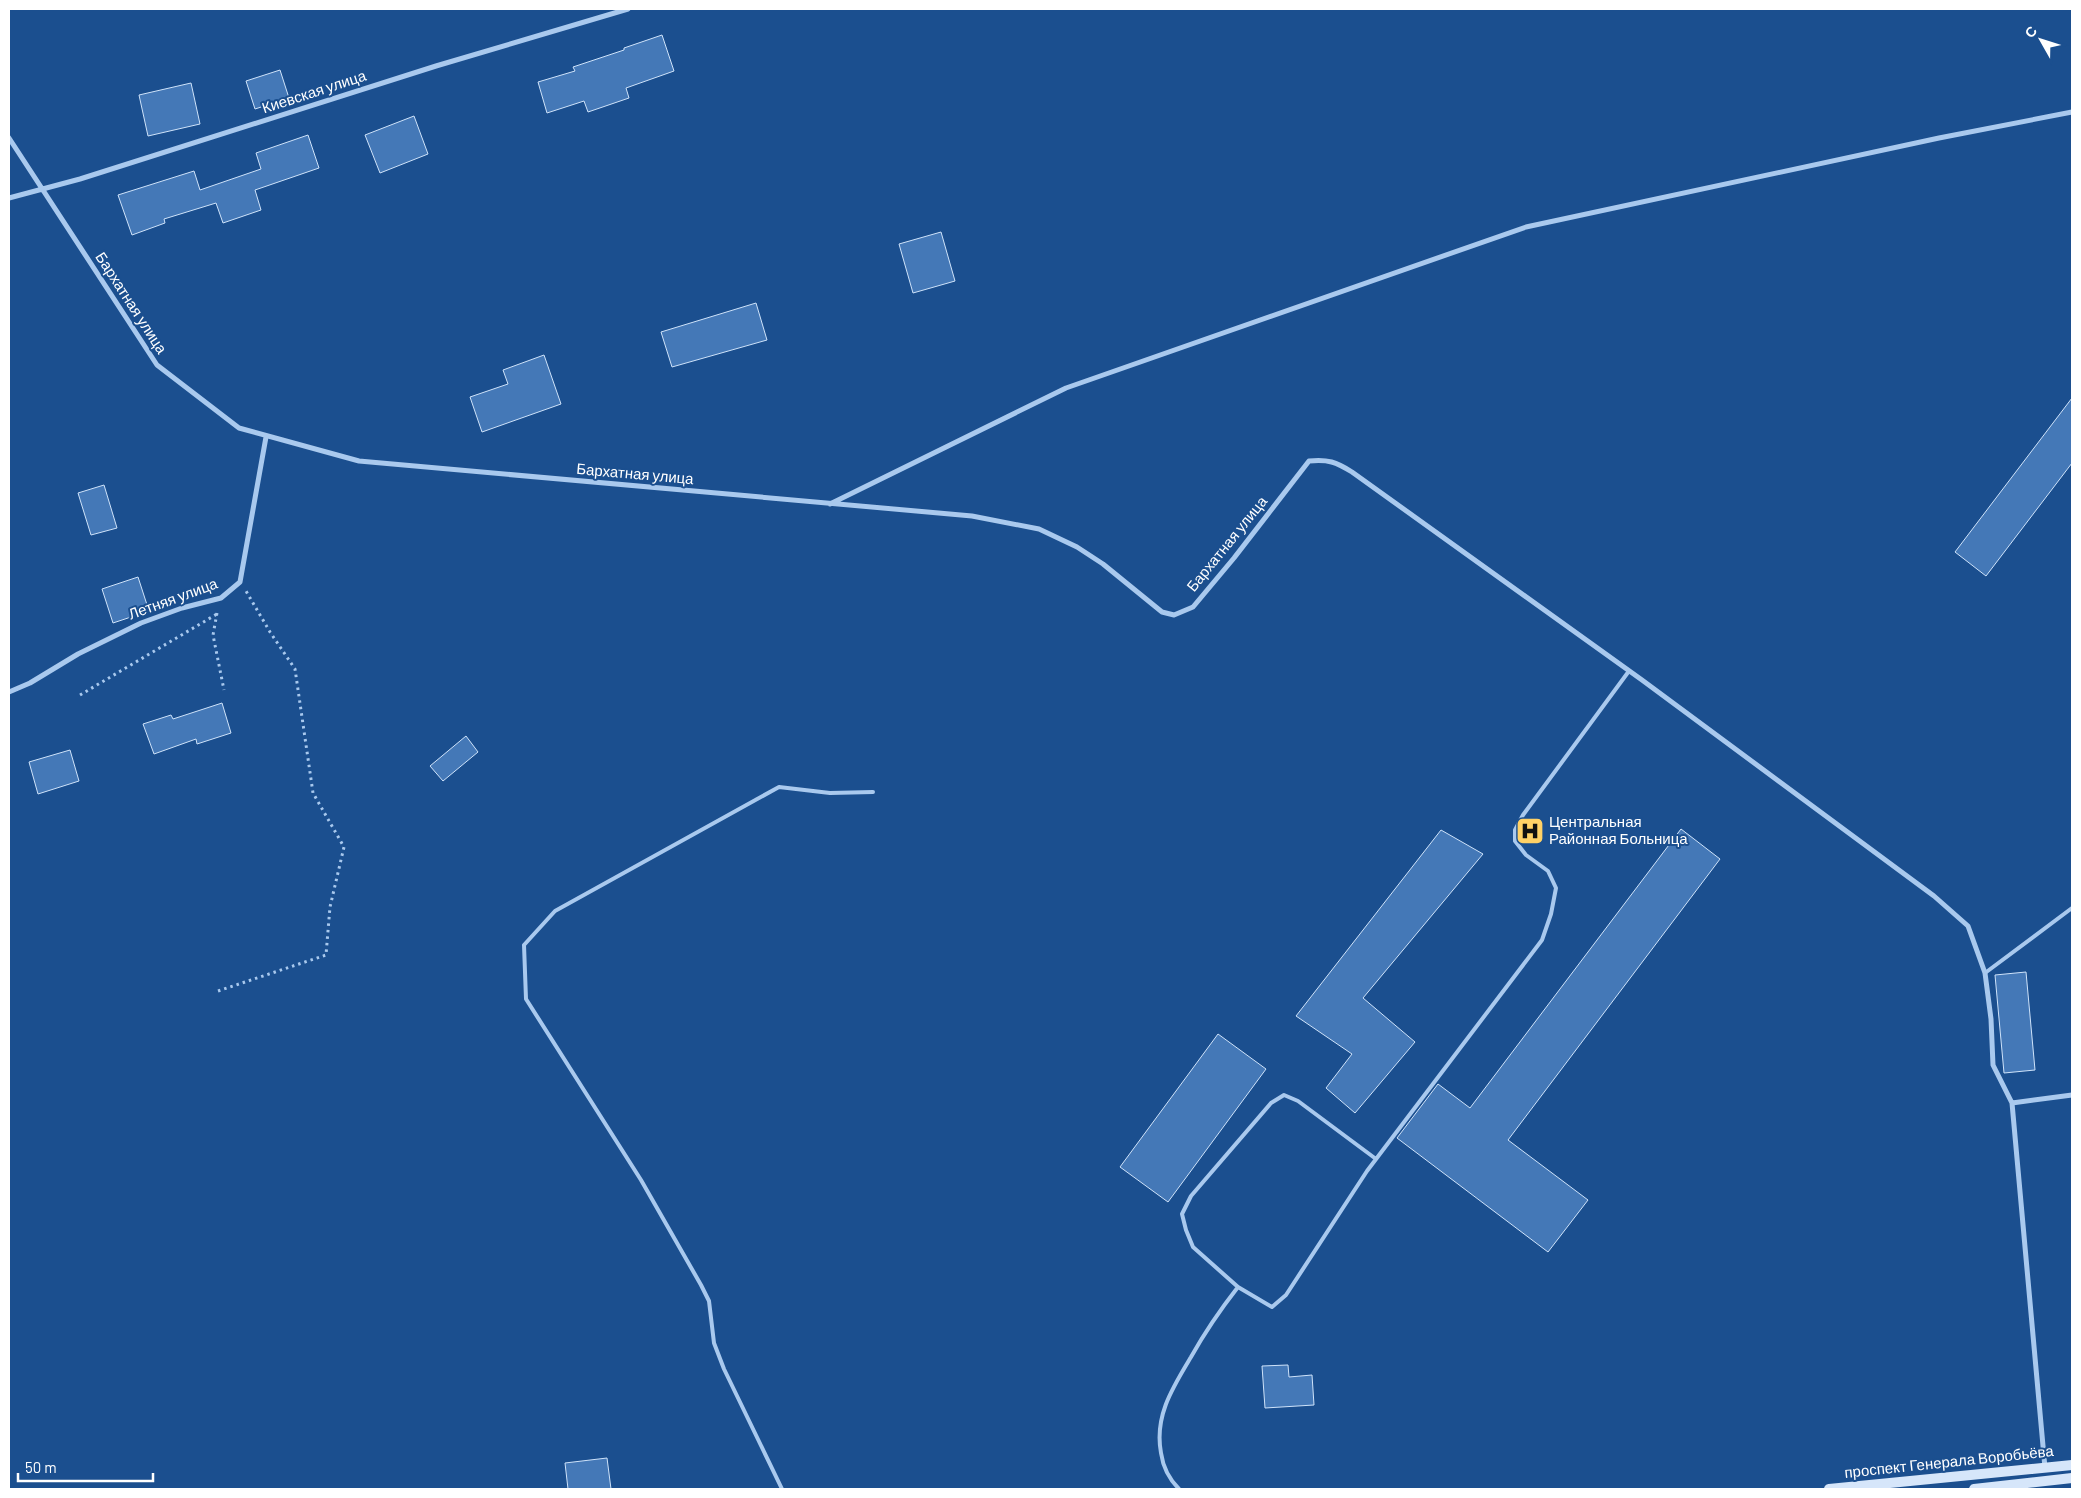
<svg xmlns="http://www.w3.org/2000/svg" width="2081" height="1498" viewBox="0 0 2081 1498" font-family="Barlow,sans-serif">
<rect width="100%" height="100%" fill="#1b4f8f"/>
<path fill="#4478b7" stroke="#cfe3fa" d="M 662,35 L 674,71 L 626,88 L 629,98 L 588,112 L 584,101 L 547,113 L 538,82 L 575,71 L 573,67 L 624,50 L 624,48 Z
M 280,70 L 289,98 L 255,109 L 246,81 Z
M 191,83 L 200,124 L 148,136 L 139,95 Z
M 414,116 L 428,154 L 380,173 L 365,135 Z
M 308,135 L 319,168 L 255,190 L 261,210 L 223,223 L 216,203 L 164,219 L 165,223 L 132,235 L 118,195 L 194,171 L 200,190 L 261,169 L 256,153 Z
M 941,232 L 955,281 L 913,293 L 899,244 Z
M 756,303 L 767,340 L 672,367 L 661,332 Z
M 544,355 L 561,404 L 482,432 L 470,397 L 508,384 L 503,370 Z
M 2072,398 L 2072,463 L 1986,576 L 1955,552 Z
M 104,485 L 117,528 L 91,535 L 78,493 Z
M 138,577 L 149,611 L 113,623 L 102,589 Z
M 222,703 L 231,733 L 197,744 L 196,739 L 154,754 L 143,724 L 171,715 L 173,719 Z
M 466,736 L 478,752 L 443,781 L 430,766 Z
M 70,750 L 79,781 L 38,794 L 29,762 Z
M 1681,829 L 1720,859 L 1508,1140 L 1588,1200 L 1548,1252 L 1397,1138 L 1438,1084 L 1470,1108 Z
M 1441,830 L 1483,854 L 1363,998 L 1415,1042 L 1355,1113 L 1326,1088 L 1352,1054 L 1296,1016 Z
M 2026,972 L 2035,1070 L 2004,1073 L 1995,975 Z
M 1218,1034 L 1266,1069 L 1168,1202 L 1120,1167 Z
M 1288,1365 L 1289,1377 L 1312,1375 L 1314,1405 L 1265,1408 L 1262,1366 Z
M 607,1458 L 611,1489 L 568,1489 L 565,1463 Z"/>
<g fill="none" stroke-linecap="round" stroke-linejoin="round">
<path stroke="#a9c9ee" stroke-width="3" stroke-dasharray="2.5 4" stroke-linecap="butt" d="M 217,613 L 213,635 L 224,690
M 80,695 L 217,614
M 218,991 L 326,955 L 330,907 L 344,847 L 313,793 L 295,669 L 270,632 L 246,591"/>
<path stroke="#a9c9ee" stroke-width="4" d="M 1985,973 L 2072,908
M 1238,1287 L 1193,1247 L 1186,1230 L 1182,1214 L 1191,1196 L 1271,1103 L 1284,1095 L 1298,1101 L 1376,1159
M 782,1489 L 724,1369 L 714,1343 L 709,1301 L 701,1285 L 641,1180 L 526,999 L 524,945 L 555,911 L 779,787 L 830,793 L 873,792
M 1179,1489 C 1169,1479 1163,1467 1161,1453 C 1154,1416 1173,1387 1191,1357 C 1205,1332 1220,1310 1238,1287 L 1272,1307 L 1286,1295 L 1367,1171 L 1542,940 L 1551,914 L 1556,888 L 1548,871 L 1526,855 L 1515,841 L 1515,830 L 1523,815 L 1629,671"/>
<path stroke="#a9c9ee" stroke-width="5" d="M 9,138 L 157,365 L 239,428 L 359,461 L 972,516 L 1039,529 L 1077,547 L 1103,564 L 1162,612 L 1174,615 L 1193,607 L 1234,558 L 1309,461 C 1328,459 1336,462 1352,472 L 1642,680 L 1934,896 L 1968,926 L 1985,973 L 1991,1019 L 1993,1065 L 2012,1103 L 2045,1468
M 9,198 L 80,179 L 436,66 L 628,9
M 830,504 L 1066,388 L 1526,227 L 1939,138 L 2072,112
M 9,692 L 30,683 L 78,654 L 141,623 L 182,608 L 221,598 L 240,582 L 266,437
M 2012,1103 L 2072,1095"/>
<path stroke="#d6e6fa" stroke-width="10" d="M 1829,1489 L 2072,1465
M 1974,1489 L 2072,1478"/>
</g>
<defs>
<symbol id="hospital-square" viewBox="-11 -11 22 22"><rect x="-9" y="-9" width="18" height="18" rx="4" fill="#ffd166" stroke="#1b4f8f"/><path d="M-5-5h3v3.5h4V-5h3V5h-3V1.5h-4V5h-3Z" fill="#111"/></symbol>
</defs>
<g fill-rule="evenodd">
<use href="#hospital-square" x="1514" y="815" width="32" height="32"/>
</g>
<g text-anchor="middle" stroke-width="4" stroke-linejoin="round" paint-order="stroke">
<g font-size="15" fill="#fff" stroke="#1b4f8f">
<text transform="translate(314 92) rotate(-18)" y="5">Киевская улица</text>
<text transform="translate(131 303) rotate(57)" y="5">Бархатная улица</text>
<text transform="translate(635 474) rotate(5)" y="5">Бархатная улица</text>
<text transform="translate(1227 544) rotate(-51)" y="5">Бархатная улица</text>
<text transform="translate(173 599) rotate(-20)" y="5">Летняя улица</text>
<text transform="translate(1949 1462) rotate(-6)" y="5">проспект Генерала Воробьёва</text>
</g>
<g font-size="15" fill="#fff" stroke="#1b4f8f" text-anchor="start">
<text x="1549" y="827">Центральная<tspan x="1549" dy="17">Районная Больница</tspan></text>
</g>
</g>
<rect width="2081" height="1498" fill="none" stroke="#ffffff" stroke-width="20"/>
<g transform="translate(2041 40) rotate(309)" stroke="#1b4f8f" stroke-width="4" paint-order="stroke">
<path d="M0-4L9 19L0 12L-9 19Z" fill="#ffffff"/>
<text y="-8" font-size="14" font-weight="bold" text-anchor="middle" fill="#ffffff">С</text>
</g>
<path d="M18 1473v8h135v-8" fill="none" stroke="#ffffff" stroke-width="2.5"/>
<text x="25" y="1473" font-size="15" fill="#ffffff" stroke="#1b4f8f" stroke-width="4" paint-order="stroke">50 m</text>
</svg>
